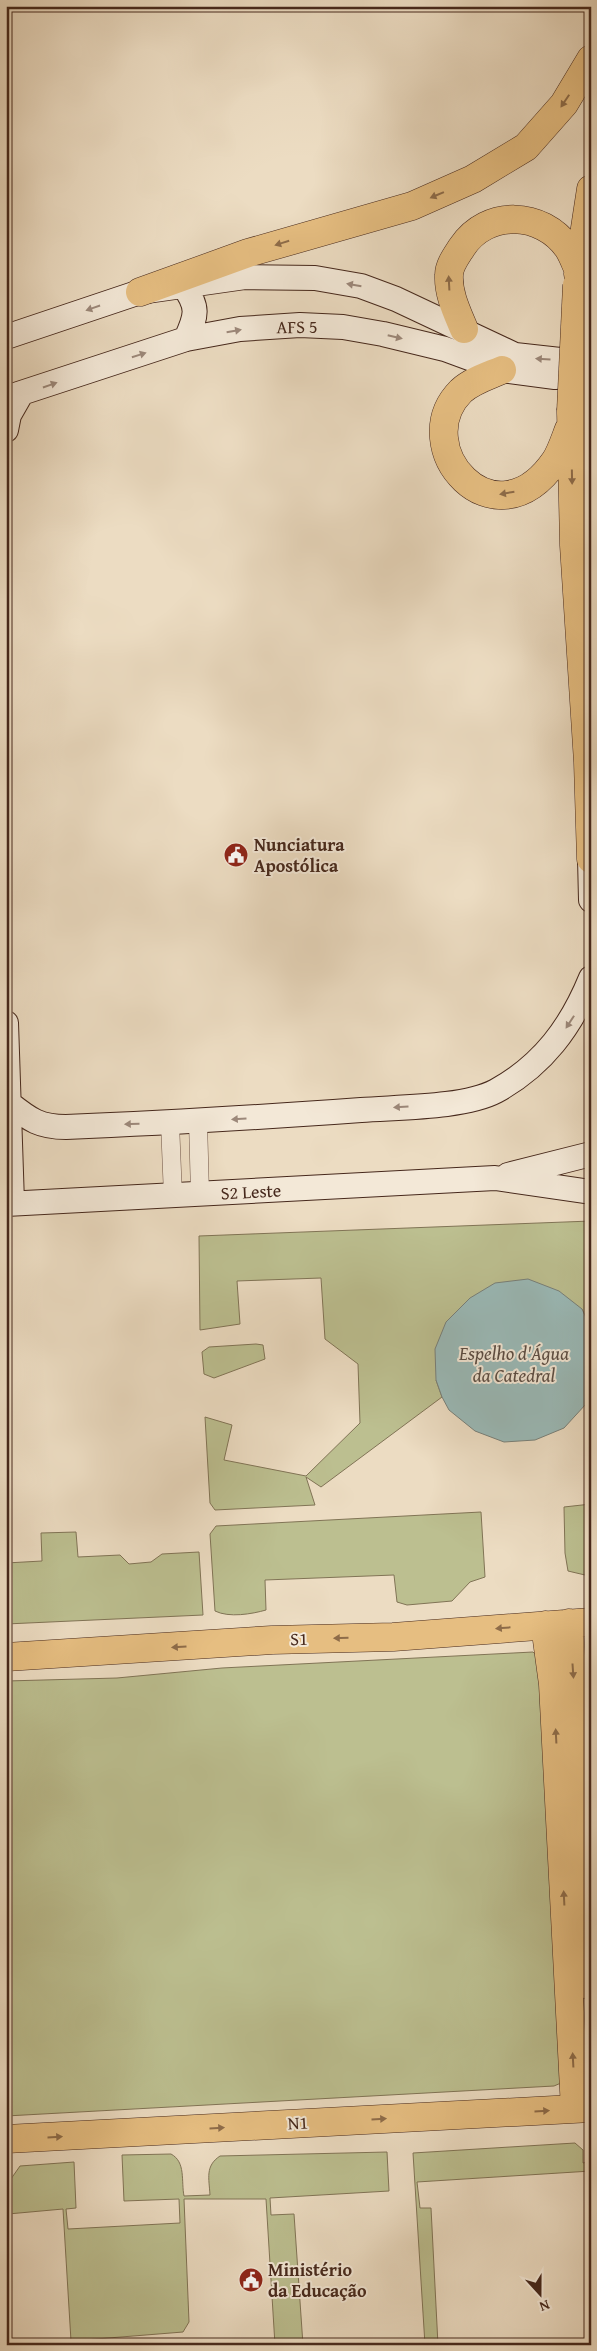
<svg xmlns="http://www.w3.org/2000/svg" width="597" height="2351" viewBox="0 0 597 2351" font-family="'Gentium Book Plus',serif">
<rect width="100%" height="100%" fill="#ecdcc2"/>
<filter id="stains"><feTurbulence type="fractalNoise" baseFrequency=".004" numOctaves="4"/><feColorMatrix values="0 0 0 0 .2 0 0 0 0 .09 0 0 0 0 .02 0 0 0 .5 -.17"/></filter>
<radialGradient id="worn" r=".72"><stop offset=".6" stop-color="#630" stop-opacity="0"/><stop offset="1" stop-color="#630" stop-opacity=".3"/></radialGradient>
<path fill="#bcbf90" stroke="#817456" d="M 591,1221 L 591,1329 L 582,1309 L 436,1380 L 442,1397 L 321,1487 L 306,1477 L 315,1505 L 215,1510 L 210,1503 L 205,1417 L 232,1425 L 224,1460 L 306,1476 L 360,1423 L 358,1364 L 325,1339 L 321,1278 L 237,1281 L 240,1324 L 200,1330 L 199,1236 Z
M 256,1344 L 263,1345 L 265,1359 L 214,1378 L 204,1374 L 202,1352 L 209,1347 Z
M 591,1504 L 591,1579 L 585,1575 L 568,1571 L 565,1553 L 564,1507 Z
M 481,1512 L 485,1577 L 470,1582 L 452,1601 L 407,1605 L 397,1602 L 394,1575 L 265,1580 L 266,1610 C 252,1614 229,1618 215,1611 L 210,1534 L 216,1526 Z
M 76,1532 L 78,1557 L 120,1555 L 129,1564 L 151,1562 L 162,1554 L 199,1552 L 203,1615 L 6,1624 L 6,1563 L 42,1561 L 41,1533 Z
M 591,1645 L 591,1844 C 589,1812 577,1663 591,1645 Z
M 533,1652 L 539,1658 L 561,2083 L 554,2086 L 6,2116 L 6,1681 L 117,1678 L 222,1668 Z
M 575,2143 L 583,2150 L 583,2163 L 591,2161 L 591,2171 L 417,2182 L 420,2208 L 431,2208 L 438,2345 L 425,2345 L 413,2153 Z
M 387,2152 L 389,2191 L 270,2198 L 271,2215 L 294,2214 L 303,2345 L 275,2345 L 266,2199 L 184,2199 L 189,2322 L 183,2332 L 71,2341 L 63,2209 L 8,2214 L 6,2186 L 20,2166 L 74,2162 L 76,2208 L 66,2209 L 68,2229 L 180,2223 L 179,2199 L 124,2201 L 122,2155 L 171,2154 C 186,2162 181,2181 184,2196 L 210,2195 C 209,2178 205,2166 220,2156 Z"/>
<path fill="#9abab8" stroke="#78807a" d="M 528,1279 L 559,1291 L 582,1309 L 591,1329 L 591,1392 L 586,1404 L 564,1428 L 535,1440 L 504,1442 L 475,1431 L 449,1410 L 442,1397 L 436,1380 L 435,1349 L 446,1322 L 470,1298 L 495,1283 Z"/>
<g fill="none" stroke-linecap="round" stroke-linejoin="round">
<defs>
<path id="street" d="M 198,1121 L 200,1194
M 170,1123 L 173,1196"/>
<path id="secondary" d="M 183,285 C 199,307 197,315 186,339
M 6,337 L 140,292 L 245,277 L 315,278 L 361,286 L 396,299 L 515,355 L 560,360 L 591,354
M 6,398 L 186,339 L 240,329 L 300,325 L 343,327 L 383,334 L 445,349 L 502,370 L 555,377 L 591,373
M 6,430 L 9,415 L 21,394
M 590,858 L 591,900
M 6,1023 L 12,1203
M 10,1104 C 30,1120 40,1127 66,1127 C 165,1123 263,1117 361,1110 C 398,1107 464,1108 496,1091 C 543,1065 571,1027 591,978
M 508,1175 L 591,1154
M 6,1204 L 495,1178 L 591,1192"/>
<path id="primary" d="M 578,274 L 591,189
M 140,292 L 248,253 L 412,206 L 473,179 L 526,147 L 564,104 L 591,59
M 464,329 C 457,312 448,294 449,275 C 449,265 457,255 462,247 C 487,209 542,211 568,248 C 572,254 575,262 578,269
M 502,370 C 488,376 472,381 461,391 C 406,446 494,549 555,461 C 561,452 565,439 569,429
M 571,411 L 574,545 L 588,762 L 591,859"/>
<path id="highway" d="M 569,1623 L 591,1986
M 545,1625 L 553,1684 L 575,2109
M 6,1657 L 272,1640 L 393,1637 L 591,1622
M 6,2139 L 591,2108"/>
</defs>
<use href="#street" stroke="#705546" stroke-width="19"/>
<use href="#secondary" stroke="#46281c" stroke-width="26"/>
<use href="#primary" stroke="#46281c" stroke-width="29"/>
<use href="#highway" stroke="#46281c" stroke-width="29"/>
<use href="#street" stroke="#f3e8d7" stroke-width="18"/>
<use href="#secondary" stroke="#f3e8d7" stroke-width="24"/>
<use href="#primary" stroke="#e6be81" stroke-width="28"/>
<use href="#highway" stroke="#e6be81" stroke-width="28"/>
<defs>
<path id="primary-bridge" d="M 571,411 L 577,285"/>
</defs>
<use href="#primary-bridge" stroke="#46281c" stroke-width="29" stroke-linecap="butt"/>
<use href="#primary-bridge" stroke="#e6be81" stroke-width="28"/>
</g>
<defs><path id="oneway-solid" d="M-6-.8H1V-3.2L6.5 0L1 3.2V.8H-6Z" transform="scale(1.25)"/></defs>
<g fill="#8e6c49">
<use href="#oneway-solid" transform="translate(565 101) rotate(124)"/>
<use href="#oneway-solid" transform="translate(437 195) rotate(157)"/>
<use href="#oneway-solid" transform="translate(282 243) rotate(163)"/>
<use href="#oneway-solid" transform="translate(449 283) rotate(-93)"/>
<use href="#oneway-solid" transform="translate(572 477) rotate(89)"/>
<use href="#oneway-solid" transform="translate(507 493) rotate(170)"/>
<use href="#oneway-solid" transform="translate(503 1628) rotate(175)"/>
<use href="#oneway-solid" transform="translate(341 1638) rotate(179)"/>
<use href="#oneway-solid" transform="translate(179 1647) rotate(176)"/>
<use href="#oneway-solid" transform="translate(573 1671) rotate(86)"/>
<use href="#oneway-solid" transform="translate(556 1736) rotate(-93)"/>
<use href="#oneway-solid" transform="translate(564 1898) rotate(-93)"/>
<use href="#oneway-solid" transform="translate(573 2060) rotate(-93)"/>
<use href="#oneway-solid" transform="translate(542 2111) rotate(-3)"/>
<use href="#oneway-solid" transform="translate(379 2119) rotate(-3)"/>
<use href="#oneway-solid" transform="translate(217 2128) rotate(-3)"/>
<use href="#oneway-solid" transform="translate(55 2137) rotate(-3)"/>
</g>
<g fill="#9c887a">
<use href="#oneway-solid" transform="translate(354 285) rotate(-170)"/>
<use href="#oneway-solid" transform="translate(93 308) rotate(161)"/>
<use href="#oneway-solid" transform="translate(234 331) rotate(-10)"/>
<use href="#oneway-solid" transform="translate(395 337) rotate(13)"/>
<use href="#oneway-solid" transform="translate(139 355) rotate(-18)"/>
<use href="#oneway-solid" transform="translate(543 359) rotate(-176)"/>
<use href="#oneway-solid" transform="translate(50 385) rotate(-19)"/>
<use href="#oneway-solid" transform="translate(570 1022) rotate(123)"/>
<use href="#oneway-solid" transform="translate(401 1107) rotate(176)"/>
<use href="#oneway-solid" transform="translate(239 1119) rotate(176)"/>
<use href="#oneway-solid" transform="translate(132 1124) rotate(178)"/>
</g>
<defs>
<symbol id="civic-disc" viewBox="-11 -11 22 22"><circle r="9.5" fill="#8f2418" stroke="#f3e8d7"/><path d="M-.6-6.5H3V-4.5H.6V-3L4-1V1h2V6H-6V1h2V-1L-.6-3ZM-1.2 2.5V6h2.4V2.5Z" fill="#fff"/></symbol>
</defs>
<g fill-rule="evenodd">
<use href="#civic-disc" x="222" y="841" width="28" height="28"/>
<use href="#civic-disc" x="237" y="2266" width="28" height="28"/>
</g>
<g text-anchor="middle" stroke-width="4" stroke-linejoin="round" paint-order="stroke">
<g font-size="18" fill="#46281c" stroke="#f3e8d7">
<text transform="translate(297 327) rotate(-1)" y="6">AFS 5</text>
<text transform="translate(251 1192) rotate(-3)" y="6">S2 Leste</text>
<text transform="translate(299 1639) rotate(-1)" y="6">S1</text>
<text transform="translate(298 2123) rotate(-3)" y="6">N1</text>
</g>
<g font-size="18" font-weight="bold" fill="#46281c" stroke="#f3e8d7" text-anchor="start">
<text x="254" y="851">Nunciatura<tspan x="254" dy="21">Apostólica</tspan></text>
<text x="268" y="2276">Ministério<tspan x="268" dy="21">da Educação</tspan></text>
</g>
<g font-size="19" font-style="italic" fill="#5b4c43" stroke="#f3e8d7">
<text x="514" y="1360">Espelho d'Água<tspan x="514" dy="22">da Catedral</tspan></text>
</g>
</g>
<rect width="597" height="2351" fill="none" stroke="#ecdcc2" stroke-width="25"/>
<rect x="8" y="8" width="582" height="2336" fill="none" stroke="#46281c" stroke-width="2.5"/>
<rect x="12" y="12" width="572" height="2326" fill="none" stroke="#46281c"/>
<g transform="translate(540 2294) rotate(159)" stroke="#f3e8d7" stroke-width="4" paint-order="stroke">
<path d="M0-4L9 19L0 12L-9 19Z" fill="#46281c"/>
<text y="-8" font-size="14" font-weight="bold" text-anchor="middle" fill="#46281c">N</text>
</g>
<rect width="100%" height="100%" filter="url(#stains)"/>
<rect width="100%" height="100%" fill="url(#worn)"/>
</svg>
